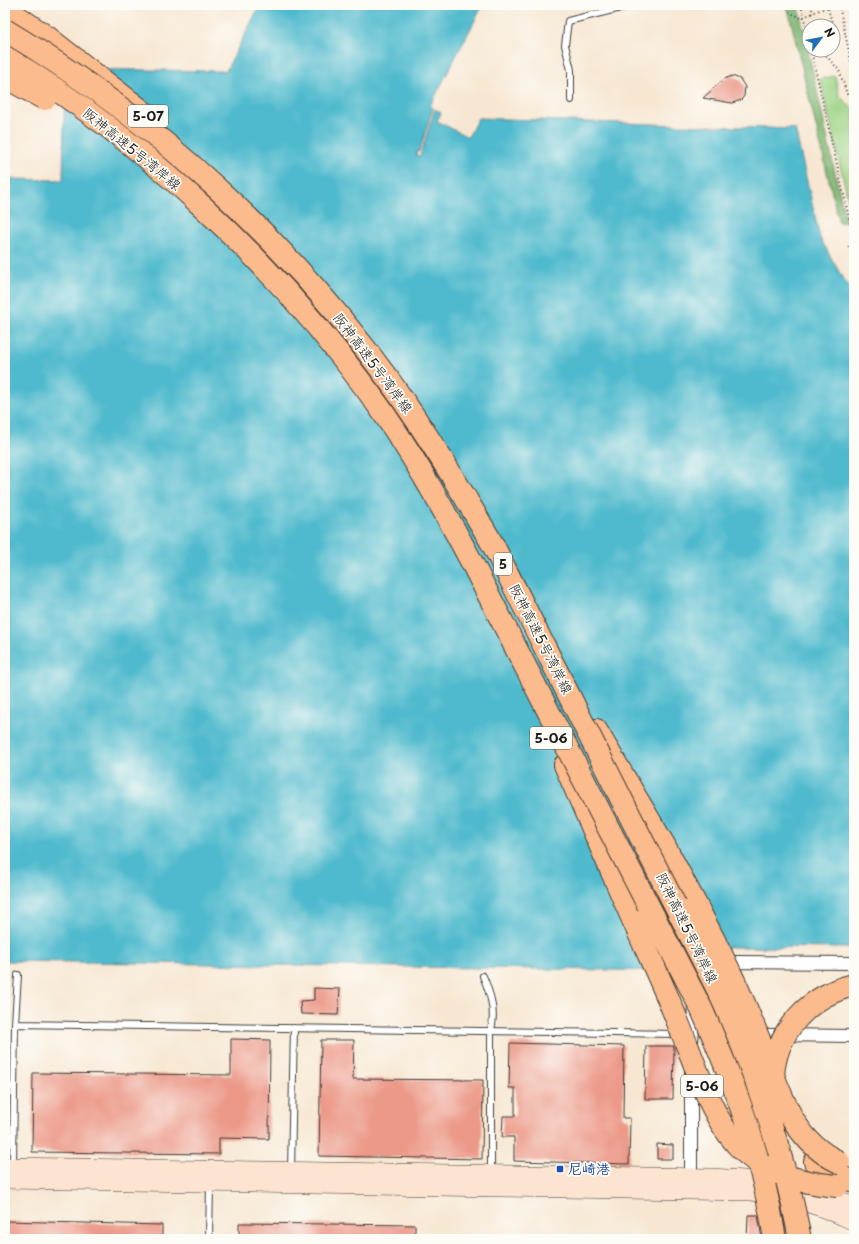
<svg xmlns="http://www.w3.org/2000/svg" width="859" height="1244" viewBox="0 0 859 1244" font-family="'Playpen Sans','Klee One',sans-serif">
<rect width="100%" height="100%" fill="#fdfcf7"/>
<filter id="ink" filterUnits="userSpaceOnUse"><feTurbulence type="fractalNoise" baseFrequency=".025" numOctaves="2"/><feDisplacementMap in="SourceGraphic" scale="8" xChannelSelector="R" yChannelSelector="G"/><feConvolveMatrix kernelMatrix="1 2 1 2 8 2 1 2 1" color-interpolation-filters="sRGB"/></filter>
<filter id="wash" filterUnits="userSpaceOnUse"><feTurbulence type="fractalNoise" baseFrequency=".012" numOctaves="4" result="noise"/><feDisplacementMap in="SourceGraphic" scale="16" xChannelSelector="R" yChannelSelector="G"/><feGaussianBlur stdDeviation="0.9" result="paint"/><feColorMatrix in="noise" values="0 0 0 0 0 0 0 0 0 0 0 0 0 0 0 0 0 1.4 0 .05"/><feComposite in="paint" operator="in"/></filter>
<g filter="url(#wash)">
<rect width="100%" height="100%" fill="#f7e7d2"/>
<path fill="#9dd384" stroke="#5c7850" d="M 835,76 L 839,95 L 854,110 L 854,225 L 820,79 Z"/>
<path fill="#7eb572" stroke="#4d6847" d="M 787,5 L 798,5 L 846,222 L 839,223 Z"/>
<path fill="#50bacd" stroke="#366b74" d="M 260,5 L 483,5 L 430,106 L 433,108 L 419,152 L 417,151 L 416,155 L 420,156 L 435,109 L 441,113 L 437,121 L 468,137 L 478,118 L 795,129 L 820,238 L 843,279 L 854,292 L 854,948 L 728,947 L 693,971 L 677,971 L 5,961 L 5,179 L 63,180 L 65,69 L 226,71 Z"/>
<g id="blocks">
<path fill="#ec9988" d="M 732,76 L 740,79 L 745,87 L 744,96 L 741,100 L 732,103 L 703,98 L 724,79 Z
M 314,988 L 340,989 L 338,1015 L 301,1014 L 300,1001 L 314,1000 Z
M 231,1039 L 270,1040 L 269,1139 L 219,1138 L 219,1154 L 32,1152 L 33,1073 L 231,1075 Z
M 321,1040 L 354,1040 L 353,1079 L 483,1080 L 482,1159 L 319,1156 Z
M 510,1043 L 624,1046 L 623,1118 L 630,1118 L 629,1164 L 514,1161 L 514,1137 L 502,1137 L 503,1116 L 515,1116 L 515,1088 L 509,1088 Z
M 646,1046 L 674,1046 L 673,1099 L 645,1099 Z
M 657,1144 L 673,1145 L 673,1159 L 657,1159 Z
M 748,1215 L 758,1215 L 762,1239 L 747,1239 Z
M 5,1221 L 162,1225 L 162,1239 L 5,1239 Z
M 239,1223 L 415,1225 L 415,1239 L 239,1239 Z"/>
</g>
</g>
<g filter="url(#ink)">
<use href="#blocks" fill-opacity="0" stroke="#3d3a37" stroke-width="1"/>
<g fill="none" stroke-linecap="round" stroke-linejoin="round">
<defs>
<path id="lane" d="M 571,100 L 571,70 L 565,45 L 568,21 L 633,5
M 483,976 C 490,993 496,1011 491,1030 L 491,1172
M 15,1024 L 677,1034
M 5,1087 L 14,1087
M 13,1164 L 15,1024 L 18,975
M 291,1170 L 294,1028
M 209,1239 L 210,1184"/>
<path id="street" d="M 709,1034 L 854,1036
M 692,1043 L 695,983 L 736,962 L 854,963
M 691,1183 L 691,1070"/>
<path id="secondary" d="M 5,1166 L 711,1177 L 775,1181
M 5,1180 L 751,1192 C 788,1196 821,1206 854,1222
M 812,1190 L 854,1205"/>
<path id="highway" d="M 5,8 L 47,37 L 151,118
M 596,730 L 663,843 L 696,905
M 565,765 L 633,920
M 815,1162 L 837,1176 L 854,1181"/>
</defs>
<use href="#lane" stroke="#3d3a37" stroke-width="8"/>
<use href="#street" stroke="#3d3a37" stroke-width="14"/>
<use href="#secondary" stroke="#3d3a37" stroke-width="18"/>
<use href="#highway" stroke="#3d3a37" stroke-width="24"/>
<path stroke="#3d3a37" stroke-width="2" stroke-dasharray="1 3" stroke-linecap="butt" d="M 785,5 L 791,13 L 801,18 L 827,7
M 801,5 L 809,40
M 811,5 L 813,13
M 827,5 L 833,26
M 839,5 L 854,75
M 811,50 L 850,222 L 854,232
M 821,50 L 839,70 L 847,94 L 854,102
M 848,247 L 854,244"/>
<use href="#lane" stroke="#fff" stroke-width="6"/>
<use href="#street" stroke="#fff" stroke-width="12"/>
<use href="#secondary" stroke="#fde4d1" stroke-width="17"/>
<use href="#highway" stroke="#fbbb8c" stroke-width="22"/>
<defs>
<path id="highway-bridge" d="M 5,30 C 155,120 288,241 391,383 C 428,435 461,489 493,545 L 719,992 C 756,1072 784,1153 800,1239
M 5,57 C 144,140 275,264 370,394 C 408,446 439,501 469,557 L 701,1008 C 734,1082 763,1159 775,1239
M 5,77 L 45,99
M 696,905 C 711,934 727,964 740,994 C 750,1016 759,1039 768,1062 C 784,1103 796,1142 839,1162
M 633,920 C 648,954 665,989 679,1025 C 716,1115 724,1176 837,1186
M 773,1077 C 775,1031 810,995 854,985"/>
</defs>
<use href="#highway-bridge" stroke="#3d3a37" stroke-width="24" stroke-linecap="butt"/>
<use href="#highway-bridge" stroke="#fbbb8c" stroke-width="22"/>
</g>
</g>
<rect fill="#1a4fb4" stroke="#fdfcf7" stroke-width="1.5" x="556" y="1165" width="8" height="8" rx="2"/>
<g text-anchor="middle" stroke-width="3.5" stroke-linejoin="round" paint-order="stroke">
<g fill="#fdfcf7" stroke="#605f5e" stroke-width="1">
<rect x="128" y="105" width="40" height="22" rx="3"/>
<rect x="494" y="553" width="18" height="22" rx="3"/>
<rect x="530" y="727" width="42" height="22" rx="3"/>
<rect x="681" y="1075" width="42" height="22" rx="3"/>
</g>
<g font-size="13" font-weight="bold" fill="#1c1c1c">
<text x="148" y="121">5-07</text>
<text x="503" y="569">5</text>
<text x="551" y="743">5-06</text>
<text x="702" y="1091">5-06</text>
</g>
<g font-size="14" fill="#1c1c1c" stroke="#fdfcf7">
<text transform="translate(132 149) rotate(39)" y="5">阪神高速5号湾岸線</text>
<text transform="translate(373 363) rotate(53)" y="5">阪神高速5号湾岸線</text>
<text transform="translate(541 639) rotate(63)" y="5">阪神高速5号湾岸線</text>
<text transform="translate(687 928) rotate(64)" y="5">阪神高速5号湾岸線</text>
</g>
<g font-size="14" font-weight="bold" fill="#164399" stroke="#fdfcf7" text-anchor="start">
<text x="568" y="1174">尼崎港</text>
</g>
</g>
<rect width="859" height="1244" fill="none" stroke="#fdfcf7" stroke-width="20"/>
<g transform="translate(821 38) rotate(58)"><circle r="19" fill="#fdfcf7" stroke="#a3a29f"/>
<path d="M0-3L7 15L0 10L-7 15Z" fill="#1f6fb2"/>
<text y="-6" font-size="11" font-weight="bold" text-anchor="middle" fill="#1c1c1c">N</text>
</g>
</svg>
